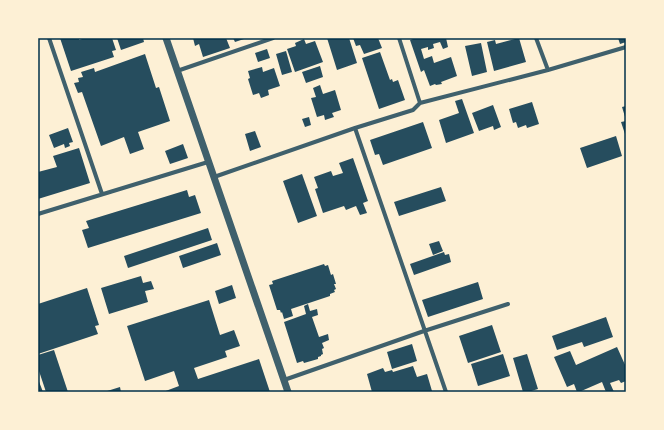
<svg xmlns="http://www.w3.org/2000/svg" width="664" height="430" viewBox="0 0 664 430" font-family="Raleway,sans-serif">
<rect width="100%" height="100%" fill="#fdf0d5"/>
<path fill="#264d5e" d="M 60,38 L 79,38 L 79,40 L 85,38 L 112,38 L 116,50 L 112,51 L 114,57 L 71,71 Z
M 117,38 L 143,38 L 144,42 L 121,50 Z
M 193,38 L 226,38 L 230,48 L 203,57 L 199,44 L 195,46 Z
M 233,38 L 247,38 L 235,42 Z
M 327,38 L 349,38 L 357,63 L 337,70 Z
M 353,38 L 378,38 L 382,48 L 364,54 L 360,45 L 356,46 Z
M 416,38 L 443,38 L 443,39 L 446,38 L 448,47 L 443,49 L 440,42 L 433,44 L 434,48 L 428,50 L 428,47 L 421,49 L 424,59 L 432,56 L 434,63 L 451,57 L 457,76 L 441,82 L 442,84 L 436,85 L 435,84 L 430,86 L 424,70 L 421,72 L 410,40 Z
M 519,38 L 526,62 L 494,71 L 487,42 L 495,40 L 496,44 Z
M 618,38 L 626,38 L 626,42 L 620,44 Z
M 304,39 L 306,44 L 315,41 L 323,62 L 295,72 L 287,49 L 296,46 L 295,43 Z
M 481,43 L 487,72 L 472,76 L 465,46 Z
M 267,49 L 270,58 L 258,62 L 255,53 Z
M 286,51 L 292,72 L 282,75 L 276,54 Z
M 380,52 L 390,80 L 392,79 L 393,82 L 398,80 L 405,100 L 379,109 L 362,58 Z
M 145,54 L 156,88 L 159,87 L 170,121 L 138,132 L 144,149 L 130,154 L 124,137 L 101,146 L 82,92 L 78,93 L 74,83 L 79,82 L 78,78 L 83,77 L 81,72 L 94,68 L 95,72 Z
M 320,66 L 323,77 L 306,83 L 302,72 Z
M 262,67 L 263,72 L 274,68 L 280,86 L 268,90 L 269,95 L 261,98 L 259,93 L 253,95 L 248,79 L 250,78 L 248,71 Z
M 320,85 L 323,94 L 335,90 L 341,110 L 332,113 L 334,117 L 325,120 L 324,115 L 317,117 L 311,98 L 316,97 L 313,88 Z
M 462,99 L 474,133 L 446,143 L 439,120 L 459,113 L 455,101 Z
M 532,102 L 539,124 L 527,128 L 526,125 L 518,128 L 516,122 L 513,123 L 509,109 Z
M 493,105 L 501,127 L 494,130 L 493,126 L 479,131 L 472,113 Z
M 626,106 L 626,120 L 622,107 Z
M 309,117 L 311,125 L 305,127 L 302,119 Z
M 626,121 L 626,137 L 621,122 Z
M 423,122 L 432,148 L 383,165 L 379,154 L 375,155 L 370,140 Z
M 68,128 L 73,142 L 69,143 L 70,146 L 65,148 L 64,144 L 54,148 L 49,135 Z
M 255,131 L 261,147 L 250,151 L 245,134 Z
M 616,136 L 622,156 L 587,168 L 580,148 Z
M 183,144 L 188,158 L 170,164 L 165,151 Z
M 79,148 L 90,183 L 38,199 L 38,172 L 57,167 L 53,156 Z
M 353,158 L 368,201 L 363,203 L 367,213 L 360,215 L 356,206 L 346,210 L 344,206 L 323,213 L 315,189 L 318,188 L 314,177 L 331,171 L 333,176 L 343,173 L 339,163 Z
M 302,174 L 317,216 L 298,223 L 283,181 Z
M 441,187 L 446,201 L 399,216 L 394,202 Z
M 187,190 L 189,197 L 195,195 L 201,213 L 88,248 L 82,230 L 89,228 L 86,221 Z
M 208,228 L 212,240 L 128,268 L 124,256 Z
M 439,241 L 443,251 L 433,255 L 429,244 Z
M 217,243 L 221,255 L 183,268 L 179,256 Z
M 444,252 L 445,255 L 449,254 L 451,262 L 414,275 L 410,264 Z
M 324,264 L 325,266 L 328,265 L 331,275 L 333,274 L 336,284 L 334,284 L 336,289 L 334,290 L 335,292 L 330,294 L 330,296 L 291,309 L 293,316 L 284,319 L 282,312 L 281,313 L 280,310 L 277,310 L 269,285 L 273,284 L 272,281 Z
M 141,276 L 143,283 L 151,281 L 154,289 L 145,291 L 148,302 L 109,314 L 101,288 Z
M 478,282 L 483,299 L 428,317 L 422,300 Z
M 232,285 L 236,298 L 219,304 L 215,291 Z
M 87,288 L 99,325 L 95,326 L 98,334 L 38,354 L 38,304 Z
M 209,300 L 220,335 L 234,330 L 240,346 L 225,351 L 227,357 L 194,368 L 198,379 L 259,359 L 270,392 L 163,392 L 179,386 L 174,371 L 145,381 L 127,326 Z
M 308,304 L 310,311 L 317,309 L 318,315 L 312,317 L 319,337 L 328,334 L 329,340 L 322,343 L 324,348 L 322,349 L 323,354 L 321,355 L 321,356 L 318,357 L 318,359 L 304,363 L 303,361 L 297,363 L 284,322 L 306,314 L 304,306 Z
M 606,317 L 613,337 L 584,347 L 582,342 L 557,350 L 552,336 Z
M 492,325 L 501,352 L 468,363 L 459,336 Z
M 412,344 L 417,361 L 392,369 L 387,352 Z
M 617,347 L 626,367 L 626,381 L 621,383 L 619,380 L 610,383 L 614,392 L 606,392 L 602,382 L 579,392 L 577,392 L 574,384 L 567,387 L 554,357 L 570,351 L 576,365 Z
M 54,350 L 68,392 L 46,392 L 38,368 L 38,355 Z
M 503,354 L 510,376 L 478,386 L 471,364 Z
M 527,354 L 538,389 L 528,392 L 523,392 L 513,358 Z
M 413,366 L 417,377 L 427,374 L 432,391 L 428,392 L 372,392 L 367,374 L 383,368 L 385,372 L 392,370 L 393,372 Z
M 38,379 L 43,392 L 38,392 Z
M 120,387 L 121,392 L 104,392 Z"/>
<g fill="none" stroke-linecap="round" stroke-linejoin="round">
<path stroke="#3f606c" stroke-width="4" d="M 49,38 L 102,194
M 399,38 L 420,103
M 536,38 L 548,70
M 177,71 L 273,38
M 355,128 L 446,392
M 214,177 L 355,128 L 413,110 L 420,103 L 548,70 L 626,47
M 38,214 L 208,162
M 284,380 L 424,331 L 508,304"/>
<path stroke="#3f606c" stroke-width="7" d="M 166,38 L 288,392"/>
</g>
<rect width="664" height="430" fill="none" stroke="#fdf0d5" stroke-width="78"/>
<rect x="39" y="39" width="586" height="352" fill="none" stroke="#003049" stroke-width="1.5"/>
</svg>
